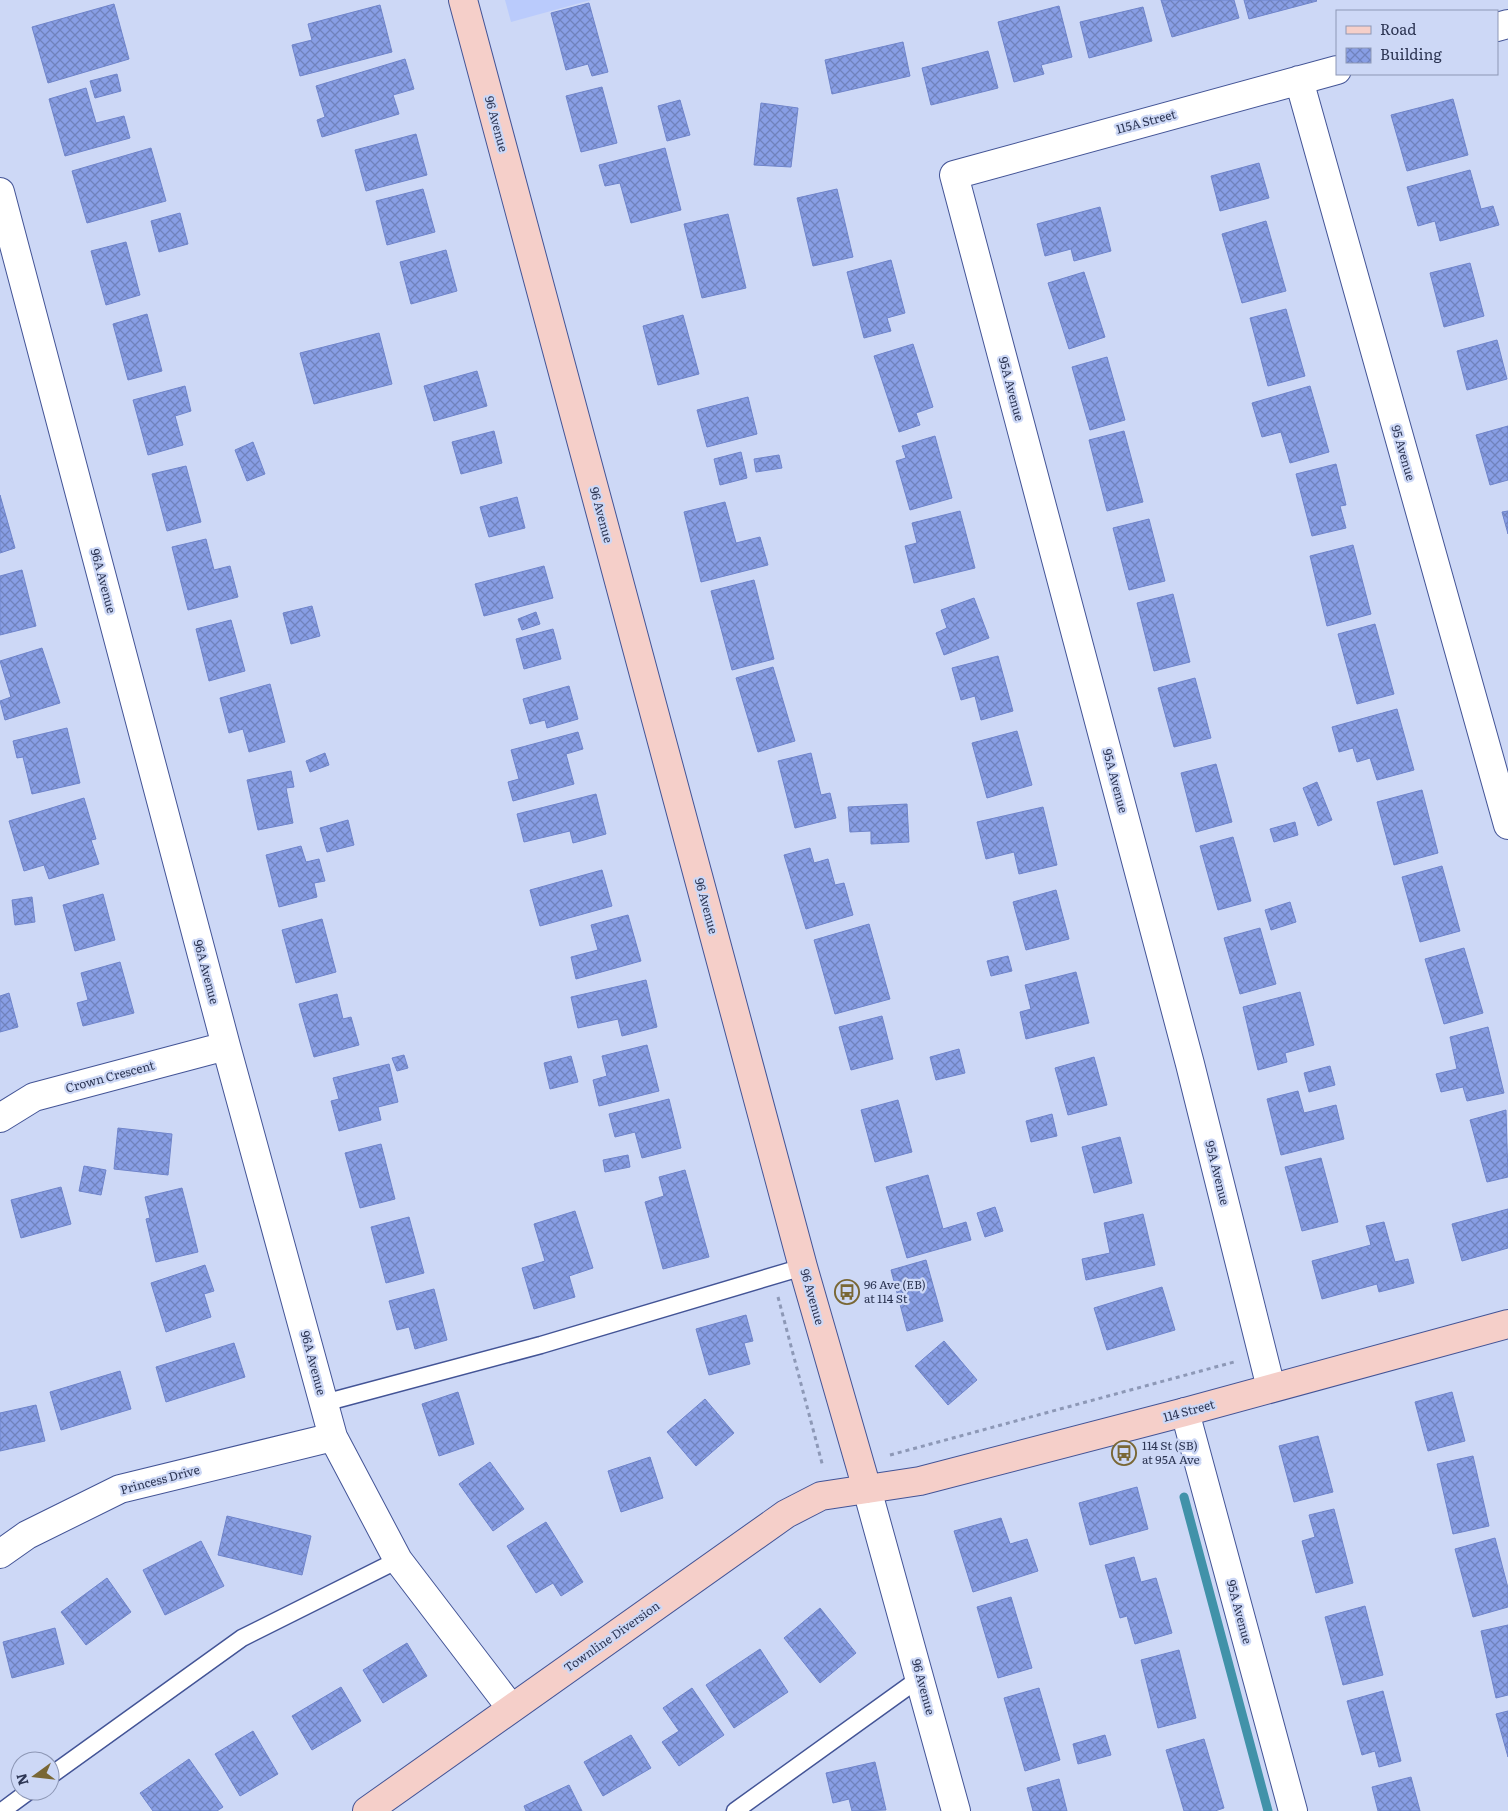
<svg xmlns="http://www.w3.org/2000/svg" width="1508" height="1811" viewBox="0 0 1508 1811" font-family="Literata,serif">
<defs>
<pattern id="building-cross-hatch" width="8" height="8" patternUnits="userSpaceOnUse" patternTransform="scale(1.25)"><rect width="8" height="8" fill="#889ee5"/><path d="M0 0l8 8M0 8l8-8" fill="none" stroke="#7082bc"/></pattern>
</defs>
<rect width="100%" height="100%" fill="#cdd8f6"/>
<path fill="#bacbfc" d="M 505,0 L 591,0 L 511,22 Z"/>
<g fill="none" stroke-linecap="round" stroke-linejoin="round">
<path stroke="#4192a9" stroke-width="9" d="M 1184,1497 L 1268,1811"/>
</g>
<path fill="url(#building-cross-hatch)" stroke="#6f84ca" d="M 1161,0 L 1234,0 L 1239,18 L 1172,37 Z
M 1244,0 L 1316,0 L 1317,1 L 1249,19 Z
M 589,3 L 608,72 L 592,76 L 588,64 L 566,70 L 551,13 Z
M 114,4 L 129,59 L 48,83 L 32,27 Z
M 380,5 L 392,52 L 300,76 L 292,45 L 312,40 L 308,24 Z
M 1059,6 L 1072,57 L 1041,65 L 1044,74 L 1014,82 L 998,22 Z
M 1143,7 L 1152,41 L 1089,58 L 1080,22 Z
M 903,42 L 910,76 L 832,94 L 825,60 Z
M 988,51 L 998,88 L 931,105 L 922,68 Z
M 405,59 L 414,89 L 393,95 L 399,114 L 322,137 L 317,120 L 325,117 L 316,86 Z
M 117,74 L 121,91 L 95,98 L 90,81 Z
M 602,87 L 617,143 L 581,152 L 566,96 Z
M 86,88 L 96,123 L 124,116 L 130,138 L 65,156 L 49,99 Z
M 1453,99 L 1468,155 L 1407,171 L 1391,115 Z
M 680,100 L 690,135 L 667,141 L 658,106 Z
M 761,103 L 798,108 L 791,167 L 754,165 Z
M 416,134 L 427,175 L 366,191 L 355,150 Z
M 151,148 L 166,201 L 87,223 L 72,171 Z
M 665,148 L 681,210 L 631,223 L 620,183 L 605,186 L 599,165 Z
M 1259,163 L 1269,198 L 1220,211 L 1211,176 Z
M 1470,170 L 1481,209 L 1493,206 L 1499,225 L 1440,241 L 1435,221 L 1418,226 L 1407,187 Z
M 423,189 L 435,232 L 387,245 L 376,201 Z
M 837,189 L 853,257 L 813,266 L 797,198 Z
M 1100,207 L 1111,251 L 1074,261 L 1071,249 L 1045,256 L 1037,224 Z
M 180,213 L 188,244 L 159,252 L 151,221 Z
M 728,214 L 746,288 L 702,298 L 684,224 Z
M 1266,221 L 1286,291 L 1242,303 L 1222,234 Z
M 126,242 L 140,295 L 106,305 L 91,251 Z
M 446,250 L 457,291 L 411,304 L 400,262 Z
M 891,260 L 905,313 L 887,318 L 891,331 L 864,338 L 847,272 Z
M 1470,263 L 1484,316 L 1444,327 L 1430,273 Z
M 1084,272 L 1105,337 L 1069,349 L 1048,283 Z
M 1286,309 L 1305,376 L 1268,386 L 1250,318 Z
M 147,314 L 162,371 L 128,380 L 113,324 Z
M 683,315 L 699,374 L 658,385 L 643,326 Z
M 379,333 L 392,384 L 314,404 L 300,353 Z
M 1497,340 L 1507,379 L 1467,390 L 1457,351 Z
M 913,344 L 933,407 L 916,413 L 920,425 L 899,432 L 874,356 Z
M 1107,357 L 1125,420 L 1090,430 L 1072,367 Z
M 477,371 L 487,406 L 434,421 L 424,386 Z
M 185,386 L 191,411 L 175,416 L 183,445 L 148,455 L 133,400 Z
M 1310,386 L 1329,452 L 1290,463 L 1281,432 L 1262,437 L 1252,403 Z
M 748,397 L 757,434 L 707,447 L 697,410 Z
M 1508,426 L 1508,480 L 1490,485 L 1476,435 Z
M 494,431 L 502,463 L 461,474 L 452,442 Z
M 1124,431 L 1143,502 L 1107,511 L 1089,440 Z
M 935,436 L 952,498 L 910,510 L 896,461 L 906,458 L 902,446 Z
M 253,442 L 265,474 L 247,481 L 235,450 Z
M 741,452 L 747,478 L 720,485 L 714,459 Z
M 779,455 L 782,468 L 756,472 L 754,459 Z
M 1336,464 L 1346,505 L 1340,506 L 1346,528 L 1312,536 L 1296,474 Z
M 186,466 L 201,522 L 167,531 L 152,474 Z
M 0,495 L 15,548 L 0,553 Z
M 517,497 L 525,528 L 489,537 L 480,507 Z
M 725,502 L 736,543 L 760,537 L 768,565 L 701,582 L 684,512 Z
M 960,511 L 975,568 L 914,583 L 905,546 L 917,543 L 912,523 Z
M 1508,511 L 1508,534 L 1502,512 Z
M 1149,519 L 1165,581 L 1129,590 L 1113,528 Z
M 206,539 L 214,570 L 230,566 L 238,597 L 188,610 L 172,547 Z
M 1353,545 L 1371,614 L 1327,626 L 1310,556 Z
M 544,566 L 553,598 L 484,616 L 475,584 Z
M 22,570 L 36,626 L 0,635 L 0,576 Z
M 754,580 L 774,659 L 732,670 L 711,591 Z
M 1173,594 L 1190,662 L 1154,671 L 1137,603 Z
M 974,598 L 989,638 L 944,655 L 936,633 L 947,628 L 941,610 Z
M 312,606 L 320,636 L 291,644 L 283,613 Z
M 536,612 L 540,624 L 522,630 L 518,619 Z
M 231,620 L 245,671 L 209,681 L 196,629 Z
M 1375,624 L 1394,694 L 1357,704 L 1338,634 Z
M 553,629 L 561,659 L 524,669 L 516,639 Z
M 42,648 L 60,703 L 5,720 L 0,701 L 11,697 L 0,661 Z
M 998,656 L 1013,711 L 981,720 L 975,696 L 961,700 L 952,668 Z
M 773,667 L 795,741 L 758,752 L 736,678 Z
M 1195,678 L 1211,738 L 1174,747 L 1158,688 Z
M 270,684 L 285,742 L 249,752 L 243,729 L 229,733 L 220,698 Z
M 569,686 L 578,719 L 547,728 L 545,720 L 530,724 L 523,699 Z
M 1397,709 L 1414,770 L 1377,780 L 1370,758 L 1357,762 L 1353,748 L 1339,752 L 1332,727 Z
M 67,728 L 80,783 L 32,794 L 23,757 L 17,758 L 13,741 Z
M 1017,731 L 1032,785 L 987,798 L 972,743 Z
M 578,732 L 583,749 L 566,754 L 574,784 L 513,801 L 508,782 L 519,779 L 511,750 Z
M 325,753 L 329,765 L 310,772 L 306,761 Z
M 811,753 L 821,795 L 830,793 L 836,818 L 795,828 L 778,761 Z
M 1216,764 L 1232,822 L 1196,832 L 1181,773 Z
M 291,771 L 294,787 L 286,788 L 293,823 L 258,830 L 247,780 Z
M 1317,782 L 1332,820 L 1318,826 L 1303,788 Z
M 1422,790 L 1438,853 L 1394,865 L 1377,802 Z
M 596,794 L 606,834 L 573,843 L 570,831 L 524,842 L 517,814 Z
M 84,798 L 96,839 L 91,840 L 99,864 L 49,879 L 44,865 L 24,871 L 9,821 Z
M 907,804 L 909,842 L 871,844 L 871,831 L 850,832 L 848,807 Z
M 1043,807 L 1057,865 L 1019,874 L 1014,852 L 986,859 L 977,822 Z
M 348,820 L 354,845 L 327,852 L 320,828 Z
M 1295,822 L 1298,835 L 1274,842 L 1270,829 Z
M 1233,837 L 1251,901 L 1218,910 L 1200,846 Z
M 301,846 L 306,862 L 319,859 L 325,881 L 314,883 L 317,897 L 279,907 L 266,855 Z
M 810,848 L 814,863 L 828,859 L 835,885 L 844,883 L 853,915 L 806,929 L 784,855 Z
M 1442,866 L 1460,931 L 1420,942 L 1402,877 Z
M 602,870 L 612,906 L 540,926 L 530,890 Z
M 1056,890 L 1069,939 L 1026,950 L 1013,902 Z
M 103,894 L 115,940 L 75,951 L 63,905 Z
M 32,897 L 35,922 L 15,925 L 12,900 Z
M 1290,902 L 1296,922 L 1271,930 L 1265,910 Z
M 628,915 L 641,961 L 576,979 L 571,957 L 598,950 L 591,925 Z
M 322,919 L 336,972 L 296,983 L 282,930 Z
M 869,924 L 890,999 L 835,1014 L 814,940 Z
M 1260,928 L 1276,984 L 1240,994 L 1224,938 Z
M 1464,948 L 1483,1013 L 1444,1024 L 1425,959 Z
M 1008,956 L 1012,971 L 991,976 L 987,961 Z
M 120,962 L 134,1013 L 83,1026 L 77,1003 L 88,1000 L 81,973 Z
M 1076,972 L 1089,1023 L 1026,1039 L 1020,1012 L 1031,1009 L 1025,985 Z
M 646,980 L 657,1027 L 622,1036 L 618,1019 L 578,1028 L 571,997 Z
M 1300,992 L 1314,1045 L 1285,1053 L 1287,1062 L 1258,1070 L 1243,1007 Z
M 9,993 L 18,1027 L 0,1032 L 0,996 Z
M 337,994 L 343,1019 L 351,1017 L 359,1045 L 314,1057 L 299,1004 Z
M 882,1016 L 893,1059 L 851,1070 L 839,1027 Z
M 1488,1027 L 1504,1093 L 1467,1101 L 1463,1087 L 1441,1092 L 1436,1074 L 1457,1069 L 1450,1037 Z
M 647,1045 L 659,1091 L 599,1106 L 593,1080 L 607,1076 L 602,1056 Z
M 959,1049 L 965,1073 L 936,1080 L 930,1057 Z
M 404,1055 L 408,1068 L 397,1071 L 392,1058 Z
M 571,1056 L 578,1082 L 550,1089 L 544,1063 Z
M 1094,1057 L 1107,1105 L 1068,1115 L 1055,1068 Z
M 389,1064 L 398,1102 L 378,1107 L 381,1120 L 339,1131 L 331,1101 L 339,1099 L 333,1078 Z
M 1330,1066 L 1335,1085 L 1309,1092 L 1304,1073 Z
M 1298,1091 L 1304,1113 L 1336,1105 L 1344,1139 L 1281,1155 L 1267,1099 Z
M 669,1099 L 681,1148 L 642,1158 L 635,1132 L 615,1137 L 609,1114 Z
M 898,1100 L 912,1152 L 875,1162 L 861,1110 Z
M 1506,1110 L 1508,1177 L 1487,1182 L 1470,1120 Z
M 1052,1114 L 1057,1136 L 1031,1142 L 1026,1121 Z
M 118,1128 L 172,1134 L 168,1175 L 114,1169 Z
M 1120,1137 L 1132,1183 L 1094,1193 L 1082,1147 Z
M 381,1144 L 395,1199 L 360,1208 L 345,1153 Z
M 628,1155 L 630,1167 L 605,1172 L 603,1160 Z
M 1321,1158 L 1338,1222 L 1302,1231 L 1285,1167 Z
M 84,1166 L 106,1170 L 101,1195 L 79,1191 Z
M 685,1170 L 709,1257 L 663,1269 L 645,1202 L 664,1196 L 659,1177 Z
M 928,1175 L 943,1229 L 966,1222 L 971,1240 L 907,1258 L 886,1187 Z
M 61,1187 L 71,1224 L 21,1238 L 11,1200 Z
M 182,1188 L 198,1252 L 156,1262 L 146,1219 L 150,1218 L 145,1197 Z
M 995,1207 L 1003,1231 L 985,1237 L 977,1213 Z
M 1508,1209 L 1508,1248 L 1462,1261 L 1452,1224 Z
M 575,1211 L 593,1268 L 569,1276 L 575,1297 L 534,1309 L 522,1268 L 545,1261 L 534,1224 Z
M 1143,1214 L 1155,1265 L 1086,1280 L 1082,1259 L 1110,1253 L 1104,1223 Z
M 409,1217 L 424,1273 L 386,1283 L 371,1227 Z
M 1384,1222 L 1395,1262 L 1408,1259 L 1414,1283 L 1379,1292 L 1377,1284 L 1322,1299 L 1312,1261 L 1371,1245 L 1366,1226 Z
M 926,1260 L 943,1321 L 907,1331 L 891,1270 Z
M 205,1265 L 214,1291 L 204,1294 L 211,1317 L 166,1332 L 151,1283 Z
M 1162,1287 L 1175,1330 L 1107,1350 L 1094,1308 Z
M 434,1289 L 447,1340 L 415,1349 L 409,1327 L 397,1330 L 389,1301 Z
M 746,1315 L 753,1341 L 744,1343 L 750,1364 L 709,1375 L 696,1329 Z
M 944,1341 L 977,1380 L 948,1405 L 915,1366 Z
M 234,1343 L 245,1377 L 166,1402 L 156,1367 Z
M 120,1371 L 131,1409 L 61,1430 L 50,1392 Z
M 458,1392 L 474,1444 L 439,1456 L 422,1404 Z
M 1452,1392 L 1465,1441 L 1428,1451 L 1415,1402 Z
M 705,1399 L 734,1433 L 696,1466 L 667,1432 Z
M 36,1405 L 45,1441 L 0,1451 L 0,1413 Z
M 1318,1436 L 1333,1492 L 1294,1502 L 1279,1446 Z
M 1473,1456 L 1489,1526 L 1453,1534 L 1437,1464 Z
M 650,1457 L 663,1498 L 621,1512 L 608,1471 Z
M 490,1462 L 524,1509 L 493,1531 L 459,1484 Z
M 1137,1487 L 1148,1529 L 1090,1545 L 1079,1503 Z
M 1334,1509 L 1353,1583 L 1316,1593 L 1302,1541 L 1315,1537 L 1309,1515 Z
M 227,1516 L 311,1536 L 302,1575 L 218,1555 Z
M 1001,1518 L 1010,1544 L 1027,1539 L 1038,1571 L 973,1592 L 954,1531 Z
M 546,1522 L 583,1582 L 561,1596 L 553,1583 L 536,1593 L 507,1546 Z
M 1495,1538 L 1508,1588 L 1508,1607 L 1473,1617 L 1455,1549 Z
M 201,1541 L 224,1586 L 165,1615 L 143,1570 Z
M 1134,1557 L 1141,1582 L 1156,1578 L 1172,1633 L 1135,1644 L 1127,1616 L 1120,1618 L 1105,1565 Z
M 107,1578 L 131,1612 L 86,1645 L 61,1612 Z
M 1011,1597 L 1032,1668 L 998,1678 L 977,1607 Z
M 1365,1606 L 1383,1675 L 1343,1685 L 1325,1617 Z
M 820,1608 L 856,1653 L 820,1683 L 784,1638 Z
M 1508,1625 L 1508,1695 L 1496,1698 L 1481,1631 Z
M 55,1628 L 64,1664 L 12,1678 L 3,1642 Z
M 407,1643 L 427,1676 L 383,1703 L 363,1670 Z
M 760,1649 L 788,1692 L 734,1728 L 706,1685 Z
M 1179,1650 L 1196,1718 L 1158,1728 L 1141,1660 Z
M 341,1687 L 361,1721 L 312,1750 L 292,1716 Z
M 692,1688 L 724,1735 L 679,1766 L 662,1742 L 679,1731 L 663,1708 Z
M 1039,1688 L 1060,1760 L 1025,1771 L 1004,1698 Z
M 1383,1691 L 1401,1761 L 1379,1767 L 1375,1751 L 1362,1755 L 1347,1701 Z
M 1508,1711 L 1508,1757 L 1496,1714 Z
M 253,1731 L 278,1774 L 240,1796 L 215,1754 Z
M 631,1735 L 651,1768 L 603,1796 L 584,1762 Z
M 1105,1735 L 1111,1755 L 1078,1764 L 1073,1744 Z
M 1204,1739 L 1224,1808 L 1215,1811 L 1184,1811 L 1166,1750 Z
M 189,1759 L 223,1807 L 217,1811 L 153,1811 L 140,1793 Z
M 875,1762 L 886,1810 L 852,1811 L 849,1799 L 833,1803 L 826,1773 Z
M 1411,1777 L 1420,1811 L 1378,1811 L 1372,1787 Z
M 1059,1779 L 1067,1811 L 1033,1811 L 1027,1788 Z
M 569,1785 L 582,1811 L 526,1811 L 524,1806 Z"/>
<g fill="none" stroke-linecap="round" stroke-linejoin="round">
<defs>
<path id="lane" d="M 324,1403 L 541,1345 L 803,1267
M 50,1776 L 242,1638 L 398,1560
M 2,1811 L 29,1791
M 735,1811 L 920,1678"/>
<path id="street" d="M 1497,27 L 1508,24
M 1299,80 L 1508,825
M 0,192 L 226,1046 L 333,1437 L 398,1560 L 511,1708
M 0,1118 L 34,1097 L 226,1046
M 1271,1388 L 1190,1064 L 954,175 L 1337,70
M 1185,1412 L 1293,1811
M 867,1489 L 956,1811
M 0,1554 L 27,1535 L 120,1489 L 333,1437"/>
<path id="secondary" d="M 463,0 L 803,1267 L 867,1489
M 367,1811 L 786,1514 L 821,1496 L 920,1481 L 1185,1412 L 1508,1324"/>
</defs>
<use href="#lane" stroke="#435496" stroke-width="19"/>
<use href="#street" stroke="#435496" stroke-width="30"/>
<use href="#secondary" stroke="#435496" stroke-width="30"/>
<path stroke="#8d98b6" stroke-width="3" stroke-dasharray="4 4" stroke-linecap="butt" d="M 778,1297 L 823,1467
M 890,1455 L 1234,1362"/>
<use href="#lane" stroke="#fff" stroke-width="16"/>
<use href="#street" stroke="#fff" stroke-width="28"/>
<use href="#secondary" stroke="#f5cfc9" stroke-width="28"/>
</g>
<defs>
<symbol id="bus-ring" viewBox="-11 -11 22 22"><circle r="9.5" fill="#cdd8f6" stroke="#796735" stroke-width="1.5"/><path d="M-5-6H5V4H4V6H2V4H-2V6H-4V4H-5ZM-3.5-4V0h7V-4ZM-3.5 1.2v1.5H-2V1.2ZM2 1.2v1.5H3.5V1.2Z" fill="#796735"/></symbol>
</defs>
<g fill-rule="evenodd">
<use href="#bus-ring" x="833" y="1278" width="28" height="28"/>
<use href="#bus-ring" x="1110" y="1439" width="28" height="28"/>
</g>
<g text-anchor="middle" stroke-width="4.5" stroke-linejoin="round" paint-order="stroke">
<g font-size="12" fill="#2d3654" stroke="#cdd8f6">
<text transform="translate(1146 122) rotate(-15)" y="4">115A Street</text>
<text transform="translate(496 124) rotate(75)" y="4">96 Avenue</text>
<text transform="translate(1011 389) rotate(75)" y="4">95A Avenue</text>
<text transform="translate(1403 453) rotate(74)" y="4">95 Avenue</text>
<text transform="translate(601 515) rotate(75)" y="4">96 Avenue</text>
<text transform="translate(103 581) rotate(75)" y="4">96A Avenue</text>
<text transform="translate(1115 781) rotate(75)" y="4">95A Avenue</text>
<text transform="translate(706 906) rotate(75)" y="4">96 Avenue</text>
<text transform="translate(206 972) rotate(75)" y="4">96A Avenue</text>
<text transform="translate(110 1077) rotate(-15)" y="4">Crown Crescent</text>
<text transform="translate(1217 1173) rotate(76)" y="4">95A Avenue</text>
<text transform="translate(812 1297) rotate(74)" y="4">96 Avenue</text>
<text transform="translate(313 1363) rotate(75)" y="4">96A Avenue</text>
<text transform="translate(1189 1411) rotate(-15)" y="4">114 Street</text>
<text transform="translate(160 1480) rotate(-15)" y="4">Princess Drive</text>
<text transform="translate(1239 1612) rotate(75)" y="4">95A Avenue</text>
<text transform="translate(612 1637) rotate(-35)" y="4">Townline Diversion</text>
<text transform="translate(923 1687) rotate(75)" y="4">96 Avenue</text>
</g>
<g font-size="12" fill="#2d3654" stroke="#cdd8f6" text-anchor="start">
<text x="864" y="1289">96 Ave (EB)<tspan x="864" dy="14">at 114 St</tspan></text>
<text x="1142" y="1450">114 St (SB)<tspan x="1142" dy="14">at 95A Ave</tspan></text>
</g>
</g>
<rect x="1336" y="10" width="162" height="65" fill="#cdd8f6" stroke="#8d97b5"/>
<rect x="1346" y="26" width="25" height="8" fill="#f5cfc9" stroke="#8d97b5"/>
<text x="1380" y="35" font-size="15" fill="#2d3654">Road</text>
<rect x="1346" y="48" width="25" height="15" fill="url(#building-cross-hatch)" stroke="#8d97b5"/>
<text x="1380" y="60" font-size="15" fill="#2d3654">Building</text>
<g transform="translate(35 1776) rotate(255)"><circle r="24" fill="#cdd8f6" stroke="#8d97b5"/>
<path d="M0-4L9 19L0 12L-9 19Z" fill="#796735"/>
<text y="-8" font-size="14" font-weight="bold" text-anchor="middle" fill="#2d3654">N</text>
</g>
</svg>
